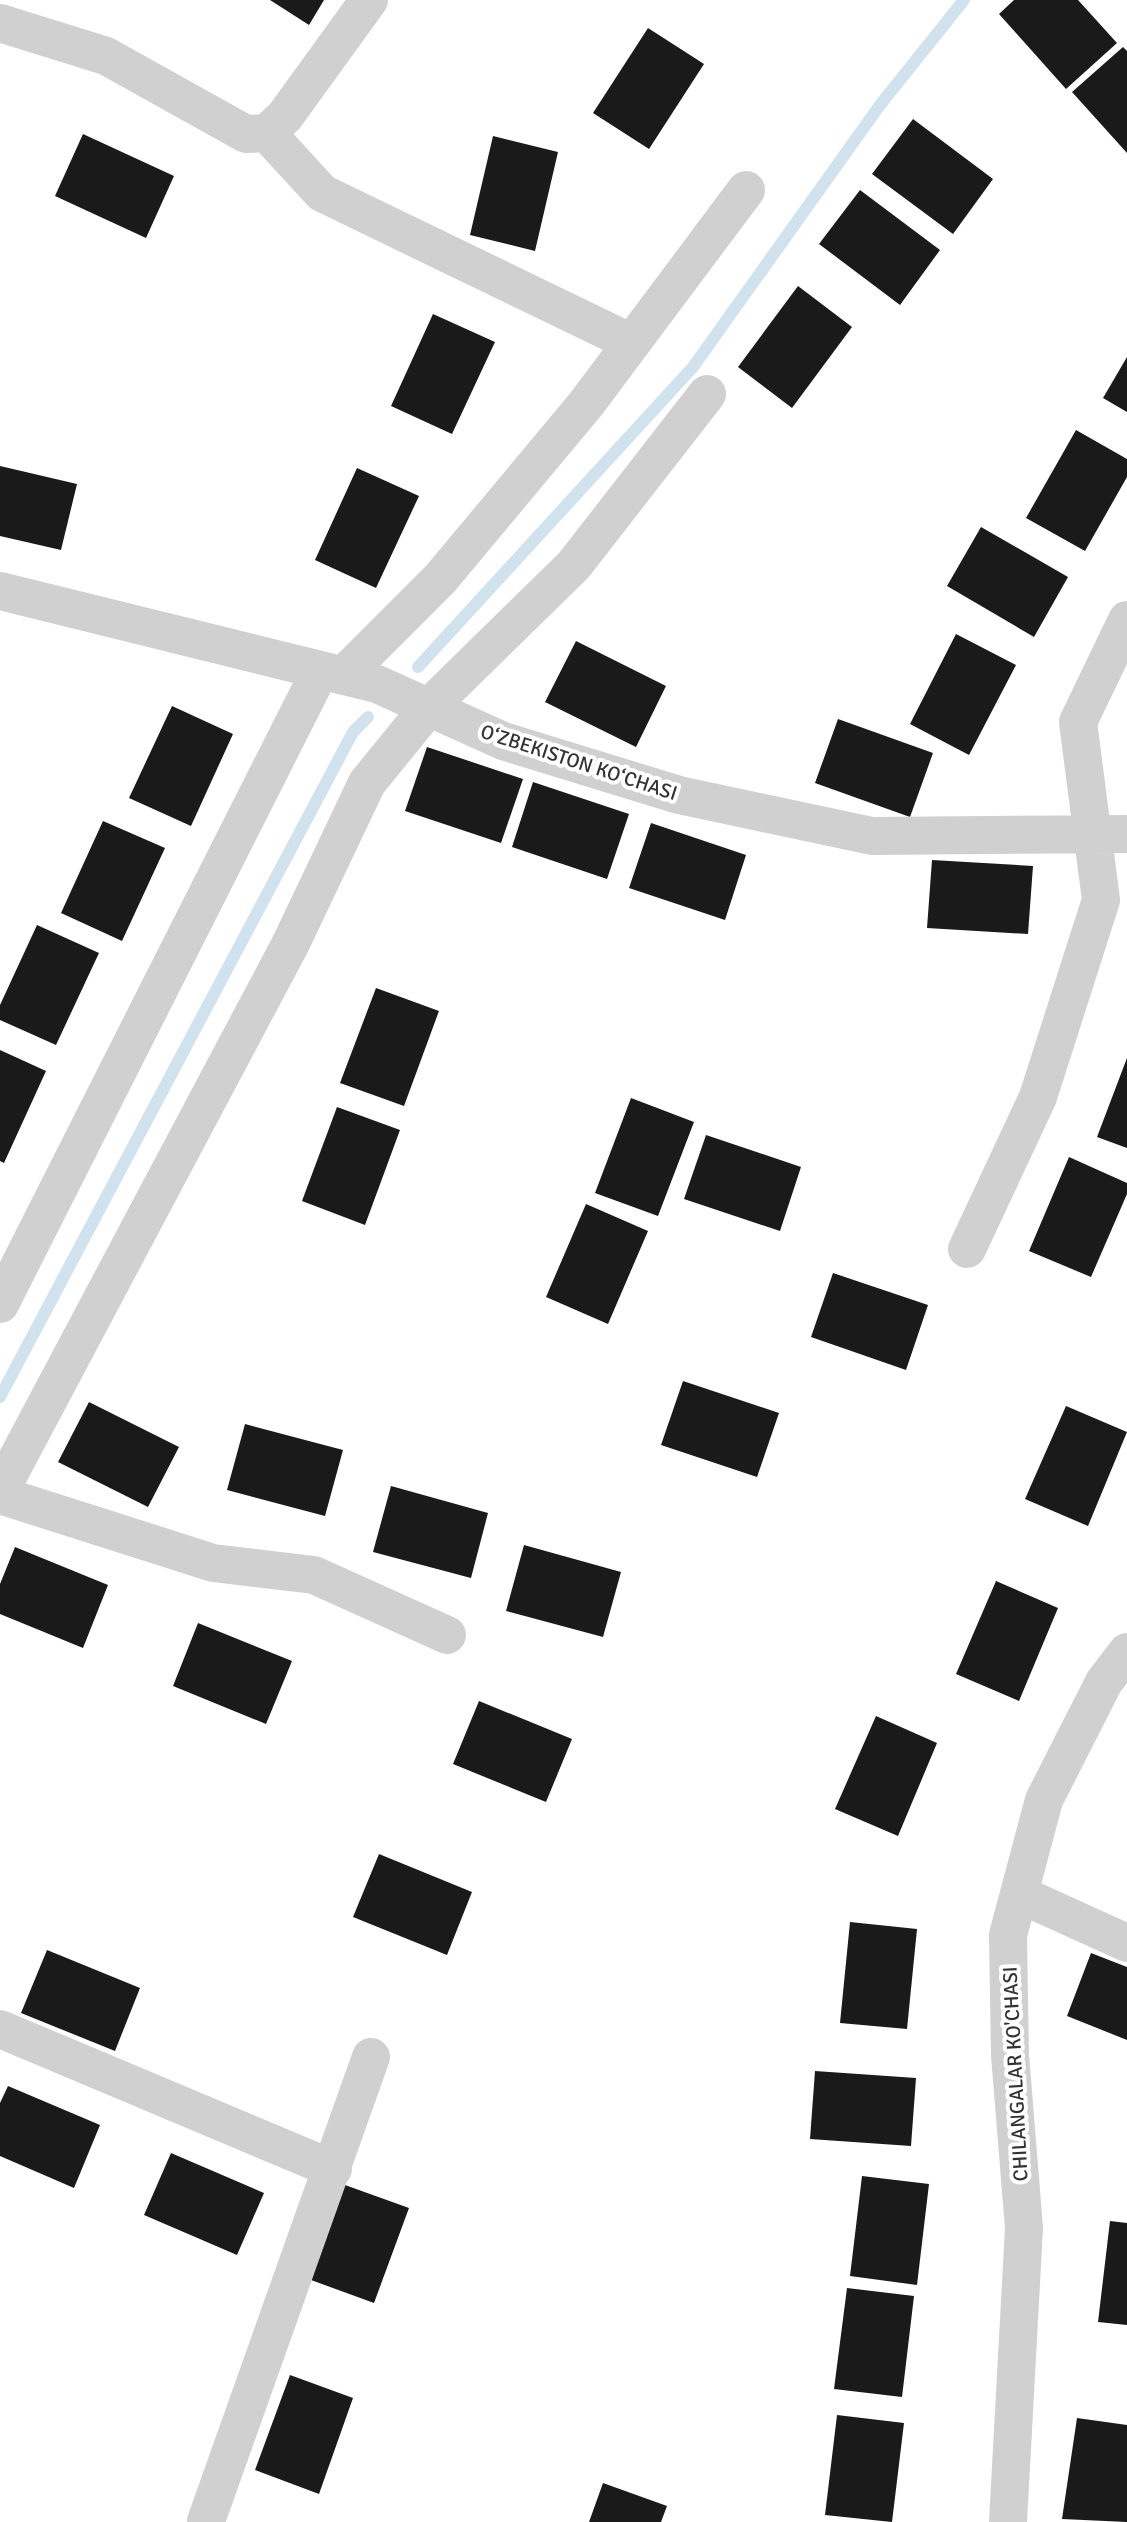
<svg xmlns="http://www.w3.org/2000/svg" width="1127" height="2522" viewBox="0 0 1127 2522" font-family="Signika,sans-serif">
<rect width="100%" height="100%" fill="#fff"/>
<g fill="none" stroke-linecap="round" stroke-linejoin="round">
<path stroke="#cfe2ee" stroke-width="12" d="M 418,667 L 693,367 L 880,105 L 964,0
M 0,1397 L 353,732 L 368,717"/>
</g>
<path fill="#1a1a1a" d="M 270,0 L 324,0 L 309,25 Z
M 1014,0 L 1078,0 L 1117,43 L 1066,89 L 999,14 Z
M 648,28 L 704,64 L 649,149 L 593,113 Z
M 1123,47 L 1127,51 L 1127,153 L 1072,92 Z
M 913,119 L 993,179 L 953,234 L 872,174 Z
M 83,134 L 174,176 L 146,238 L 55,196 Z
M 493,136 L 558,152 L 535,251 L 470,235 Z
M 860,190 L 940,250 L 900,305 L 819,244 Z
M 798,286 L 852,327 L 792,408 L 738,367 Z
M 433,314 L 495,342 L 452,434 L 391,406 Z
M 1127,357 L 1127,412 L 1103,398 Z
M 1076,430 L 1127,459 L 1127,477 L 1085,551 L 1026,518 Z
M 0,466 L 77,484 L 61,550 L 0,536 Z
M 357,468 L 419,496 L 376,588 L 315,560 Z
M 981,527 L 1068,577 L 1034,637 L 947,586 Z
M 956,634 L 1016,665 L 969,755 L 910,724 Z
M 576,641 L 666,686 L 636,747 L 545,702 Z
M 172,706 L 233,734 L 191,826 L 129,798 Z
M 838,719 L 933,753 L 910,817 L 815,783 Z
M 427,747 L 523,779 L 501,843 L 405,811 Z
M 533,782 L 629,814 L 607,879 L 512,847 Z
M 103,821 L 165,848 L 122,941 L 61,913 Z
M 651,823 L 746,855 L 725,920 L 629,888 Z
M 932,860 L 1033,866 L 1028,934 L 927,928 Z
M 37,925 L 99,953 L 56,1045 L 0,1020 L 0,1005 Z
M 376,988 L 439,1011 L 404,1106 L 340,1083 Z
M 0,1050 L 46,1071 L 4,1163 L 0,1161 Z
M 1127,1058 L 1127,1148 L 1097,1137 Z
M 631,1098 L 694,1122 L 658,1216 L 595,1193 Z
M 337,1107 L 400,1130 L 365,1225 L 302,1201 Z
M 706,1135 L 801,1167 L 780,1231 L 684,1199 Z
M 1069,1157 L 1127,1183 L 1127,1194 L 1091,1277 L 1029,1251 Z
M 586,1204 L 648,1231 L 608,1324 L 546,1297 Z
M 833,1273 L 928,1305 L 906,1370 L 811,1337 Z
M 683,1381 L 779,1413 L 757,1477 L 661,1445 Z
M 89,1402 L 179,1447 L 148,1507 L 58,1462 Z
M 1066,1406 L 1127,1432 L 1088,1526 L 1025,1499 Z
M 245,1424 L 343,1450 L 325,1516 L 227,1490 Z
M 391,1486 L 488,1513 L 471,1578 L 373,1552 Z
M 524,1545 L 621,1572 L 603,1637 L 506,1611 Z
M 15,1547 L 108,1585 L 83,1648 L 0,1614 L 0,1584 Z
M 996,1581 L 1058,1608 L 1019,1701 L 956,1674 Z
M 198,1623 L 292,1661 L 266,1724 L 173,1686 Z
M 479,1701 L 572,1739 L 546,1802 L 453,1764 Z
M 876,1716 L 937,1743 L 898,1836 L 835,1809 Z
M 379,1854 L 472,1892 L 447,1955 L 353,1917 Z
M 850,1922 L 917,1929 L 907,2029 L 840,2023 Z
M 47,1950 L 140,1988 L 115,2051 L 21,2013 Z
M 1091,1953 L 1127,1967 L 1127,2040 L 1067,2016 Z
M 815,2071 L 916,2078 L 911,2146 L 810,2139 Z
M 8,2086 L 100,2125 L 74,2188 L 0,2156 L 0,2103 Z
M 171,2153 L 264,2193 L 237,2255 L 144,2215 Z
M 862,2176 L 929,2184 L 917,2285 L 850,2276 Z
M 345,2185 L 409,2208 L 374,2303 L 311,2280 Z
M 1110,2221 L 1127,2223 L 1127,2325 L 1098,2322 Z
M 847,2288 L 914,2296 L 902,2397 L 834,2389 Z
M 290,2375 L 353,2398 L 319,2494 L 255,2470 Z
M 837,2415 L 904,2423 L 892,2522 L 825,2515 Z
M 1077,2418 L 1127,2425 L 1127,2522 L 1062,2519 Z
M 603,2483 L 667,2506 L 661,2522 L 589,2522 Z"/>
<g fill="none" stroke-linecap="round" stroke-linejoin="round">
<path stroke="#d0d0d0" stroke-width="38" d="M 0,23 L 106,56 L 246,134 L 267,133 L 285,116 L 369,0
M 267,133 L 322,193 L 632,343
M 0,591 L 377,684 L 503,741 L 679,795 L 872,836 L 1127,834
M 343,676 L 440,579 L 586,404 L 746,190
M 967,1249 L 1038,1097 L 1101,900 L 1078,722 L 1127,620
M 0,1304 L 320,671
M 0,1491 L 291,943 L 367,783 L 428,708 L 574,565 L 707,394
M 0,1495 L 213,1563 L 314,1575 L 447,1635
M 1019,1894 L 1127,1943
M 0,2029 L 333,2169
M 206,2521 L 371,2057
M 1008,2522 L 1024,2228 L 1010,2055 L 1008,1935 L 1044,1800 L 1104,1682 L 1127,1652"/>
</g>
<g text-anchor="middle" stroke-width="8" stroke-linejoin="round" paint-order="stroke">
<g font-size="20" fill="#333" stroke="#fff">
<text transform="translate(579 762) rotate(18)" y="7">O‘ZBEKISTON KO‘CHASI</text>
<text transform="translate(1015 2074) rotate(-93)" y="7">CHILANGALAR KO'CHASI</text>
</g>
</g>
</svg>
